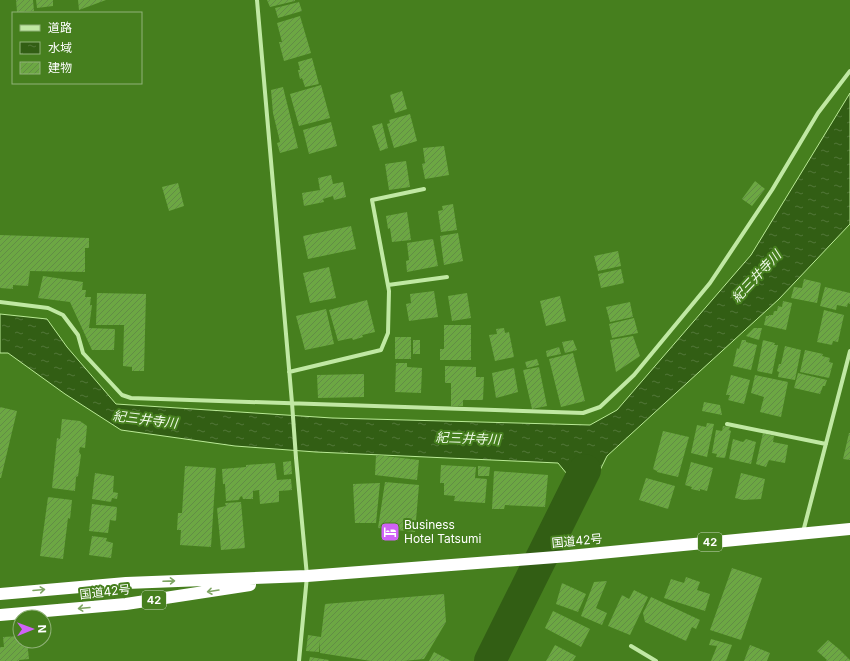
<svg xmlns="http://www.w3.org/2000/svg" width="850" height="661" viewBox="0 0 850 661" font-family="Inter,'Noto Sans JP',sans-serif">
<defs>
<pattern id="water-ripples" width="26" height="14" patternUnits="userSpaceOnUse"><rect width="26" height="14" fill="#325e14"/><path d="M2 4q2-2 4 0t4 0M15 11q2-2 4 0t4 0" fill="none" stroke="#517637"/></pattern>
<pattern id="building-hatch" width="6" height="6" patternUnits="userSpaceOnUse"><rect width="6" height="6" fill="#6ca743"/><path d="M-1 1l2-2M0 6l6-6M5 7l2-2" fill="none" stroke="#628c46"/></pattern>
</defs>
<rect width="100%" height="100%" fill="#467f1e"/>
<path fill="url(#water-ripples)" stroke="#baea96" d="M 850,93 L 850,224 L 779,299 L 607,456 L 579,513 L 553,507 L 567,474 L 558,463 L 316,452 L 235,446 L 121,430 L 65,394 L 8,353 L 0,353 L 0,314 L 47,319 L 67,347 L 116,404 L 332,418 L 590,425 L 617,410 L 751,255 Z"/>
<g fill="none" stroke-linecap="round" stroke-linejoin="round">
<path stroke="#325e14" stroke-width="32" d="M 490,661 L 585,470"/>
</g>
<path fill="url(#building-hatch)" d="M 16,0 L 33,0 L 34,11 L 17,12 Z
M 36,0 L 53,0 L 53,6 L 37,8 Z
M 78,0 L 106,0 L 79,10 Z
M 267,0 L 295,0 L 295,1 L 270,7 Z
M 299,2 L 302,11 L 278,18 L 275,8 Z
M 300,16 L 311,53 L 284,61 L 279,42 L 282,42 L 277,23 Z
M 312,58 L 319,84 L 305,87 L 302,78 L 300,79 L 298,70 L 300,70 L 298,62 Z
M 321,85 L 330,118 L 299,126 L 290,94 Z
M 283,87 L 298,148 L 280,153 L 277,143 L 280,142 L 273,113 L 271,90 Z
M 402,91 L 407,109 L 395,113 L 390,95 Z
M 410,114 L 417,141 L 394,148 L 387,124 L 390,123 L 389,120 Z
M 331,122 L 337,146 L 309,154 L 303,130 Z
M 382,123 L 388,148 L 380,151 L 372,126 Z
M 444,146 L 449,175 L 425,179 L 422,164 L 425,163 L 423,148 Z
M 406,161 L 410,187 L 389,190 L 385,164 Z
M 331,175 L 333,184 L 343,182 L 346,197 L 334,200 L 333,196 L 323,199 L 324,202 L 304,206 L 302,193 L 320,190 L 318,178 Z
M 755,181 L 765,189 L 752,206 L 742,199 Z
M 178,183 L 184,206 L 169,211 L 162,187 Z
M 453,204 L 457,230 L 441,232 L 438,211 L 443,210 L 442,206 Z
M 407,212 L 411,240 L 392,242 L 390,228 L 388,229 L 386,216 Z
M 351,226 L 356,249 L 308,259 L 303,236 Z
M 458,233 L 463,261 L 444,265 L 440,236 Z
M 0,235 L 89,238 L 89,248 L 85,248 L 85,272 L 30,271 L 28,286 L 13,285 L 13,289 L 0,288 Z
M 433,239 L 438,266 L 407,272 L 406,261 L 409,260 L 407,243 Z
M 618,251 L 621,266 L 598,271 L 594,256 Z
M 329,267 L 336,298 L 310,303 L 303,273 Z
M 621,269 L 624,283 L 601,288 L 598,274 Z
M 43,276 L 83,282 L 82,290 L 86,290 L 85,297 L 91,297 L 90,305 L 92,305 L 89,328 L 115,329 L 114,350 L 92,350 L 70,302 L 38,298 Z
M 804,279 L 821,283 L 817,303 L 791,298 L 794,287 L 802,288 Z
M 825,287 L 850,293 L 850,304 L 848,303 L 847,307 L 837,305 L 836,310 L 820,306 Z
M 434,291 L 438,317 L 409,321 L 406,304 L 411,303 L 410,294 Z
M 97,293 L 146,294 L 144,371 L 132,371 L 132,367 L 123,366 L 124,325 L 96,325 Z
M 467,293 L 471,318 L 452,321 L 448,296 Z
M 560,296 L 566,321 L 546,326 L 540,301 Z
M 367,300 L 375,332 L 362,335 L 363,337 L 353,340 L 352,338 L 338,341 L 329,310 Z
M 783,301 L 792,303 L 786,330 L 764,325 L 766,316 L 769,316 L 769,315 L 773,315 L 774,311 L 777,311 L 778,306 L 782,307 Z
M 630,302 L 633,317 L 610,322 L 606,307 Z
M 326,309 L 334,344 L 305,350 L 296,316 Z
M 824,310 L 844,315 L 838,342 L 833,341 L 832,345 L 817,342 Z
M 634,318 L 638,333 L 612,338 L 609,324 Z
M 444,325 L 471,325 L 471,360 L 440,360 L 440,349 L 444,349 Z
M 504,328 L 505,333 L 509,332 L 514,357 L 495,361 L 489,335 L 497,334 L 496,329 Z
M 754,328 L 762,328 L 759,340 L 746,336 Z
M 633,336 L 640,356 L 616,372 L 610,340 Z
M 395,337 L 411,337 L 411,359 L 395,359 Z
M 413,340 L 420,340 L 420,354 L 413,354 Z
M 573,340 L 577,350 L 565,353 L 562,342 Z
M 742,340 L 746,340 L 746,342 L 757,345 L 751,370 L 733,366 L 737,348 L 739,349 Z
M 763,340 L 775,343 L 774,345 L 778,345 L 772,374 L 757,371 Z
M 785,346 L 801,350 L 795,380 L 778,377 L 779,372 L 777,371 L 779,364 L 781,364 Z
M 559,347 L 561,354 L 547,357 L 546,351 Z
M 805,350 L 823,354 L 822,356 L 830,358 L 829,362 L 833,363 L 829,378 L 800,372 Z
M 573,353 L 585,401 L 561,407 L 549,359 Z
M 537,359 L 539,365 L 527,368 L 525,362 Z
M 396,363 L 407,363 L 407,367 L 422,368 L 421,393 L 395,392 Z
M 445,366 L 476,367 L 476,377 L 484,377 L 483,400 L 463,400 L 463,406 L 451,406 L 451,383 L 445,383 Z
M 539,367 L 547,406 L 532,409 L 523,370 Z
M 514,368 L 518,392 L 496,398 L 492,373 Z
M 798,373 L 827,380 L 825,386 L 823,386 L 820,394 L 794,388 Z
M 364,374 L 364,397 L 318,398 L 317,375 Z
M 731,375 L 750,380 L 744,404 L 728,400 L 730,395 L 726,395 Z
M 755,375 L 788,382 L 781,417 L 760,412 L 764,397 L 751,393 Z
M 704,402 L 720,405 L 722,415 L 702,411 Z
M 0,407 L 17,411 L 1,478 L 0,478 Z
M 62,419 L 80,421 L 87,426 L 85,448 L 80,447 L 79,452 L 81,455 L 78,476 L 76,477 L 75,491 L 52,488 L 57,438 L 60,439 Z
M 707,423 L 714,424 L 707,457 L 691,453 L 697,425 L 706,427 Z
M 723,426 L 730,427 L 729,430 L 731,431 L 725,458 L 716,457 L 717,454 L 712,453 L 716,430 L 722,431 Z
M 663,431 L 689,437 L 678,477 L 657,472 L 657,471 L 653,469 Z
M 763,433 L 774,436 L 773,442 L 788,445 L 785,463 L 769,460 L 766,467 L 756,464 Z
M 849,433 L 850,433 L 850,460 L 843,459 Z
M 733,439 L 743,442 L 746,439 L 756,442 L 751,464 L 729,459 Z
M 376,455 L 419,460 L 417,480 L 375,475 Z
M 291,461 L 292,474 L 284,475 L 283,462 Z
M 691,462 L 713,468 L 707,491 L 700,489 L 700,491 L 691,489 L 692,487 L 685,485 Z
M 275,463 L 277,480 L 291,479 L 292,490 L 279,491 L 279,502 L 260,504 L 259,490 L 253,491 L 253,499 L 243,499 L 242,496 L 240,497 L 239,500 L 226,501 L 225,484 L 223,484 L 222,469 L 246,467 L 246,465 Z
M 441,465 L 476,467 L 475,478 L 487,479 L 485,503 L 454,501 L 455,496 L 444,495 L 444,483 L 440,483 Z
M 185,466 L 216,468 L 211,547 L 180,545 L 181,530 L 177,530 L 178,513 L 182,513 Z
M 478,466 L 490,467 L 489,476 L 478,476 Z
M 494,471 L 548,475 L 545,507 L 505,505 L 504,509 L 492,509 Z
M 95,473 L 114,476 L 113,492 L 118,493 L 117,499 L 112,498 L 111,502 L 92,499 Z
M 741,473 L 765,479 L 761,499 L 743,500 L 735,498 Z
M 646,478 L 675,486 L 668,509 L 639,500 Z
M 385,482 L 419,485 L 415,532 L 378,528 Z
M 380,483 L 376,523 L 355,523 L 353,484 Z
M 48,497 L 72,500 L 70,519 L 68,518 L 63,559 L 40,556 Z
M 241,502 L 245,548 L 221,550 L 217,508 L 226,506 L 225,503 Z
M 92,504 L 117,507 L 116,521 L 110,520 L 108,533 L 89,531 Z
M 92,536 L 107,538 L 106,541 L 113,543 L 111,558 L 89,555 Z
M 732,568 L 762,578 L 741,640 L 710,630 Z
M 686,577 L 700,582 L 697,590 L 710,594 L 705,611 L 664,598 L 671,579 L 684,583 Z
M 607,581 L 596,608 L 607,613 L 602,625 L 581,616 L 594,582 Z
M 562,583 L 586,594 L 578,612 L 556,604 Z
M 634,590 L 648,597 L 630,635 L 608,626 L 622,595 L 629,599 Z
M 444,594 L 446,622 L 424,659 L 403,661 L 371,661 L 320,653 L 320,641 L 319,652 L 306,651 L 308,635 L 321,637 L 325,604 Z
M 651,597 L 700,620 L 696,629 L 692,627 L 686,641 L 645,622 L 643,613 Z
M 553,611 L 590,629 L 581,647 L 545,628 Z
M 20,636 L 20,641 L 27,641 L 29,659 L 19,660 L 19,661 L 0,661 L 0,647 L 4,647 L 3,637 Z
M 711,639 L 732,645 L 726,661 L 711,661 L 717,646 L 709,645 Z
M 828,640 L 839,649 L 850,660 L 850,661 L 826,661 L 827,660 L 817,651 Z
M 555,645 L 576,656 L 573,661 L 546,661 Z
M 750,645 L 770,653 L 767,661 L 744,661 Z
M 434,652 L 451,661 L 429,661 Z
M 310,657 L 329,660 L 328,661 L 309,661 Z"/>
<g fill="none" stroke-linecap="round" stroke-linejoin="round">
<path stroke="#c0e8a3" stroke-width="4" d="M 257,0 L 292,403 L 296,458 L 307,576 L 299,661
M 388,285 L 447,277
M 0,302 L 48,308 L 63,315 L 78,335 L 83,353 L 122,395 L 131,398 L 583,413 L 600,407 L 634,375 L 710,283 L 772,190 L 818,113 L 850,71
M 289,372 L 381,350 L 388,333 L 389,291 L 372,200 L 424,189
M 727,424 L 826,444
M 803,532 L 850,351
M 631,646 L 656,661"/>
<path stroke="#fff" stroke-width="12" d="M 0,594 L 126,583 L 307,576 L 569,556 L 850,529
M 0,615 L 126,604 L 250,585"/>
</g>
<defs><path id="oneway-shaft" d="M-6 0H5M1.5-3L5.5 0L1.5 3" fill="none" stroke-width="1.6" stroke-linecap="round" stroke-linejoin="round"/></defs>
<g stroke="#7ea562">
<use href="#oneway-shaft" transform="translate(169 581) rotate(-2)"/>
<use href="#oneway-shaft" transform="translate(39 590) rotate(-5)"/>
<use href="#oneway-shaft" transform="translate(213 591) rotate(171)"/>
<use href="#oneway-shaft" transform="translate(84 608) rotate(175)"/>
</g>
<defs>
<symbol id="hotel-square" viewBox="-11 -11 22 22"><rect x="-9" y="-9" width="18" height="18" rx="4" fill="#d062f7" stroke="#467f1e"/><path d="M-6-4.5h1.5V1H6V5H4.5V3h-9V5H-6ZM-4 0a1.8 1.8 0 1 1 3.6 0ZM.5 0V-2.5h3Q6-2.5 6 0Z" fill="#fff"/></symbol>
</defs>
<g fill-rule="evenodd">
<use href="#hotel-square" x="379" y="521" width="22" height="22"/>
</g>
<g text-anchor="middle" stroke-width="4" stroke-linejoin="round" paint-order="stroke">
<g fill="#467f1e" stroke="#c8d9bc" stroke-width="1">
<rect x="698" y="533" width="24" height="18" rx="3"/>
<rect x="142" y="591" width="24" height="18" rx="3"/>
</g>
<g font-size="11" font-weight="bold" fill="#fff">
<text x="710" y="546">42</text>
<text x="154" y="604">42</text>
</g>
<g font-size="12" fill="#fff" stroke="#467f1e" text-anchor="start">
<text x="404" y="529">Business<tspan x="404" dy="14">Hotel Tatsumi</tspan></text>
</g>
<g font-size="12" fill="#fff" stroke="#467f1e">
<text transform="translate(577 541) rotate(-5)" y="4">国道42号</text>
<text transform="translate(105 592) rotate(-6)" y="4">国道42号</text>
</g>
<g font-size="13" font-style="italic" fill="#effae7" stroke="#467f1e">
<text transform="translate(756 276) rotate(-47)" y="5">紀三井寺川</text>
<text transform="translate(145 419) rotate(7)" y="5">紀三井寺川</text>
<text transform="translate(468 438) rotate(2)" y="5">紀三井寺川</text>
</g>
</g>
<rect x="12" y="12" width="130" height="72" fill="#467f1e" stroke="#90b278"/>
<rect x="20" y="25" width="20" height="6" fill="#c0e8a3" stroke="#90b278"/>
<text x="48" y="32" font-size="12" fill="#ffffff">道路</text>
<rect x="20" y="42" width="20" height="12" fill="url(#water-ripples)" stroke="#90b278"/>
<text x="48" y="52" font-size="12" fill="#ffffff">水域</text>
<rect x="20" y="62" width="20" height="12" fill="url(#building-hatch)" stroke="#90b278"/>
<text x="48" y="72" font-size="12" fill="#ffffff">建物</text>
<g transform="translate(32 629) rotate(89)"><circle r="19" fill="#467f1e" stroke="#90b278"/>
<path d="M0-3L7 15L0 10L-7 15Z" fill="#d062f7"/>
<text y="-6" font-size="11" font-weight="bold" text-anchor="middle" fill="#ffffff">N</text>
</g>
</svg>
